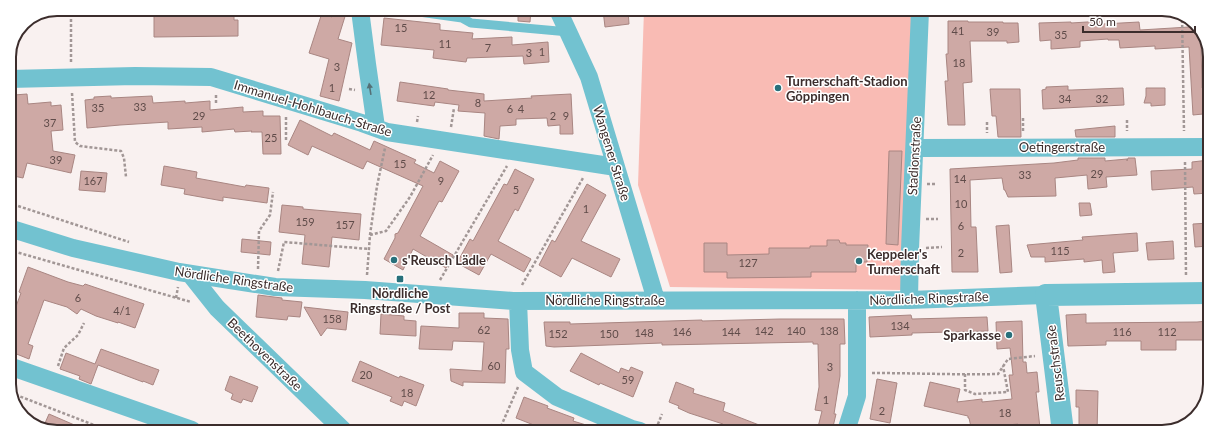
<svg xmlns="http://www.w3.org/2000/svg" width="1219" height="441" viewBox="0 0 1219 441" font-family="Lato,sans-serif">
<rect width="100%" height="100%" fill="#f9f1f0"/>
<path fill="#f9bbb4" d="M 644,10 L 912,11 L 904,290 L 670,287 L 638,185 Z"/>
<path fill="#cea9a5" stroke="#a98682" d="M 154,9 L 234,9 L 234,20 L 238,20 L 238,36 L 154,37 Z
M 334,10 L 347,10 L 338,39 L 352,43 L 339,101 L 320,96 L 329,59 L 309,53 L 322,13 L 332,17 Z
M 518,10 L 531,10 L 530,22 L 518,21 Z
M 603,10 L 628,10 L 629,24 L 605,27 Z
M 384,18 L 440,24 L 440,30 L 473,33 L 472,39 L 512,37 L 512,45 L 548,42 L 549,62 L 524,64 L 523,56 L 467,58 L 466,62 L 433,58 L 434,50 L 381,45 Z
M 1188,19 L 1200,28 L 1206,44 L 1201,44 L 1202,88 L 1210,87 L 1210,103 L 1203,103 L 1203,114 L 1193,115 L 1189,47 L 1155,49 L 1155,46 L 1120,48 L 1119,40 L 1108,40 L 1108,39 L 1080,41 L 1080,47 L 1051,49 L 1051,40 L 1040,41 L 1039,23 L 1071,22 L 1071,23 L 1103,21 L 1103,24 L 1139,22 L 1140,30 L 1189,27 Z
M 948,21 L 968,21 L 968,22 L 1003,22 L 1003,23 L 1018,23 L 1019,42 L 1007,43 L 1007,41 L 970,41 L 972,82 L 963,83 L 965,125 L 948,125 L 945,81 L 948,81 L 946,54 L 948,54 Z
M 400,82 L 448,89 L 448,90 L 484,94 L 484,101 L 532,98 L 531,96 L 571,94 L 573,134 L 560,134 L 560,125 L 548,126 L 547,118 L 516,119 L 516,125 L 500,126 L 499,139 L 484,136 L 485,113 L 458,111 L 459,105 L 435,102 L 434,106 L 397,101 Z
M 1068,86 L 1068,90 L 1072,90 L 1123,88 L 1124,105 L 1043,109 L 1042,90 L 1046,89 L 1046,87 Z
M 1146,88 L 1165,88 L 1165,105 L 1151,106 L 1151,103 L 1144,103 L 1146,96 Z
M 990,89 L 1020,89 L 1021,137 L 998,137 L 996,116 L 992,116 Z
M 27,94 L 28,104 L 51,102 L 51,106 L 61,105 L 63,130 L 51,131 L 53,151 L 75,155 L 71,173 L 27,163 L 23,178 L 9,175 L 9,109 L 16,113 L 14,95 Z
M 111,96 L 111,98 L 152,96 L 153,103 L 185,101 L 185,103 L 210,101 L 210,110 L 243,107 L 243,112 L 263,111 L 263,116 L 280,116 L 281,154 L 263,154 L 262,132 L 251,132 L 252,131 L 235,132 L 234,129 L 202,132 L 202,127 L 168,129 L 168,122 L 120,125 L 87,128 L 85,100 L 94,99 L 94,97 Z
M 300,120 L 332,136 L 334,133 L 370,150 L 374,141 L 416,160 L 414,163 L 434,173 L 440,161 L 459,171 L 442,202 L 439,201 L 420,236 L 453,255 L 446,268 L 413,249 L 403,270 L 384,259 L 395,238 L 395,234 L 398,233 L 423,186 L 367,161 L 363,169 L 312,146 L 308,155 L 288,145 Z
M 1115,126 L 1115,137 L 1076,137 L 1075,130 Z
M 889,151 L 902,151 L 898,245 L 886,244 Z
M 1078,158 L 1105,158 L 1105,161 L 1127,159 L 1127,161 L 1128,158 L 1135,158 L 1137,175 L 1106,177 L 1107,187 L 1088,189 L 1087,175 L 1055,178 L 1056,196 L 1008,197 L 1005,190 L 1004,190 L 1002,178 L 970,180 L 971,227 L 976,227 L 978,272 L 952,272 L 950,169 L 1054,163 L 1078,160 Z
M 1209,160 L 1209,193 L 1194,194 L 1193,187 L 1152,190 L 1151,171 L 1192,169 L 1192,162 Z
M 164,166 L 197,172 L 196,178 L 245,187 L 246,185 L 269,188 L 267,203 L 223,197 L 223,201 L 184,194 L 185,189 L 161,185 Z
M 515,169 L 534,179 L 518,211 L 515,209 L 498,241 L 531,259 L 524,272 L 491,254 L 479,275 L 457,263 L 470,239 L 473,241 L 504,184 L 507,185 Z
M 81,171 L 107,173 L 105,192 L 79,190 Z
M 587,184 L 606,195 L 581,241 L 620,259 L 611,277 L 572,258 L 561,277 L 539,265 L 552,240 L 555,242 Z
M 1079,203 L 1090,203 L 1092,215 L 1080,216 Z
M 282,205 L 303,207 L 303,209 L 361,214 L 359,240 L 332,237 L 329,267 L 302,264 L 305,235 L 279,232 Z
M 1209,223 L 1209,246 L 1195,247 L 1193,224 Z
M 1009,225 L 1012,272 L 1000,273 L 996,226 Z
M 1137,233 L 1138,251 L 1113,253 L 1115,272 L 1103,273 L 1102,260 L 1084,262 L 1084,259 L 1045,262 L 1045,257 L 1031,257 L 1027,245 L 1083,240 L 1082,237 Z
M 242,239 L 271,242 L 270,255 L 241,252 Z
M 827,240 L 839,240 L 840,243 L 846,243 L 846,245 L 868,245 L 867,262 L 856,262 L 856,272 L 811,272 L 811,277 L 727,278 L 727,272 L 704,272 L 704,243 L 727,243 L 727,255 L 769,254 L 769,248 L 810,248 L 810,246 L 827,246 Z
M 1173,241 L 1174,259 L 1148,260 L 1146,243 Z
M 28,267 L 68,282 L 83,286 L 85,284 L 144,304 L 135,328 L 118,322 L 118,323 L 96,316 L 81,309 L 77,314 L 67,307 L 44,300 L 28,344 L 33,346 L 29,359 L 9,351 L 9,343 L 13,333 L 9,332 L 9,325 L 21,293 L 19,292 Z
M 258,295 L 282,298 L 282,300 L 302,302 L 300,317 L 288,316 L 287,320 L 256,317 Z
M 304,307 L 348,312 L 346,330 L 327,328 L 321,336 Z
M 459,313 L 484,313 L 484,318 L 508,319 L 509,349 L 506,349 L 505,383 L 463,382 L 463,386 L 451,381 L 450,369 L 482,371 L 484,342 L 453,341 L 452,350 L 419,349 L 421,326 L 459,328 Z
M 381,314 L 404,316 L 404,320 L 416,321 L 416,336 L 380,334 Z
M 1086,314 L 1086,323 L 1197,322 L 1208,321 L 1208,340 L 1176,340 L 1176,350 L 1141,350 L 1141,341 L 1106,341 L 1106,345 L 1068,346 L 1066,315 Z
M 911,315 L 912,319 L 987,317 L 988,331 L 912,333 L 912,335 L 870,337 L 869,317 Z
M 780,319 L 844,319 L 845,344 L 840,344 L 840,376 L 834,414 L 836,414 L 832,431 L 817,431 L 822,411 L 815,410 L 819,387 L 818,344 L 813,344 L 813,342 L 662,345 L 662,343 L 554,347 L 546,346 L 544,322 L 570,322 L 570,324 L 702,320 L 702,321 Z
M 1022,321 L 1023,362 L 1026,362 L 1027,373 L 1037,372 L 1039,392 L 1036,392 L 1040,428 L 1019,431 L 1018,424 L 985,427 L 985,425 L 971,427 L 969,418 L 968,418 L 968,416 L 924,406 L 930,382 L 960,389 L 957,402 L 982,399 L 982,402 L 1012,399 L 1009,375 L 1013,375 L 1010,348 L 997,349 L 996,322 Z
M 101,349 L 159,370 L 153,385 L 143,381 L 143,382 L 98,365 L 91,384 L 79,379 L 80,376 L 60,369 L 66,353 L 95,364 Z
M 581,353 L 619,373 L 621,368 L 629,371 L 631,367 L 643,372 L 633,397 L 600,383 L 599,385 L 570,371 Z
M 360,361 L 399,378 L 400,376 L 424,385 L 416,406 L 404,401 L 402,406 L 390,401 L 392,397 L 352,381 Z
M 230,376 L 258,387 L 252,402 L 243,399 L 241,403 L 231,399 L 233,394 L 225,390 Z
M 877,379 L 897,383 L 890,423 L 870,419 Z
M 676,382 L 694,389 L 693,393 L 725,403 L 723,411 L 772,430 L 772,431 L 720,431 L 723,424 L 689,413 L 678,408 L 679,406 L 669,402 Z
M 1076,390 L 1098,391 L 1097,432 L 1082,432 L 1082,425 L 1079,425 L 1079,407 L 1076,407 Z
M 524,397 L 548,406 L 547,408 L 574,418 L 573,421 L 596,428 L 596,431 L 549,431 L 516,418 Z
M 49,414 L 86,430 L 42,430 Z"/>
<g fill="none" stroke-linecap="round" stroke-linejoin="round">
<path stroke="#a29796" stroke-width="2.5" stroke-dasharray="3 2" stroke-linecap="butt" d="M 1182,15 L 1184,131
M 71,62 L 71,9
M 349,89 L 355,90
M 72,93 L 75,142 L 80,146 L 121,151 L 124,158 L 126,177
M 216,95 L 216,104
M 1023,118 L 1023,133
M 1127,120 L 1127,131
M 417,122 L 418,116
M 987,122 L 987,133
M 451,127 L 454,108
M 286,140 L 286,116
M 1185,162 L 1186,277
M 927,184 L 937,184
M 9,202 L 18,206 L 129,242
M 926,219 L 938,219
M 370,235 L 386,231 L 410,197 L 433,155
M 926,248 L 942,247
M 9,250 L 191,302
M 258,269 L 259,231 L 270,215 L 273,192
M 278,271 L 284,242 L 369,249
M 367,275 L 370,235 L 377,186 L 385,148
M 440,280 L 507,166
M 522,285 L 583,178
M 176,298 L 178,287
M 58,366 L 64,348 L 78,335 L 84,323
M 872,373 C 914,373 956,375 998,374 L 1008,359 L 1035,356
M 965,374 L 965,390 L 975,394 L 1008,392 L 1003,366
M 11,393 L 107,430
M 656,429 L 662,414
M 499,431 L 518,387"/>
<path stroke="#72c2d0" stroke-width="9" d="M 405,10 L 462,18 L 471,23 L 569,32"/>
<path stroke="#72c2d0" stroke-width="18" d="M 360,10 L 367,64 L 376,127
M 558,10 L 589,77 L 656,300
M 9,79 L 135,76 L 211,77 L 362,123 L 387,132 L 616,167
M 915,148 L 1209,147
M 9,228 L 73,248 L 179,272 L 275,287 L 365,290 L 513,301 L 909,300 L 1046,295
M 190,274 L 217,308 L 343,430
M 909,300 L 910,249 L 920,11
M 518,301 L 520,350 L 524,372 L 557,397 L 632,429 L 640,431
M 9,366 L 192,430
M 846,431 L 857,396 L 857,300"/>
<path stroke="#72c2d0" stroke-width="22" d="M 1063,432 L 1046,295 L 1208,293"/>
</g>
<defs><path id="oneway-solid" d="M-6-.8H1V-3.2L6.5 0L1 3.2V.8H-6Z"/></defs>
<use fill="#547076" href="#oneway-solid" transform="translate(370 89) rotate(-99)"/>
<g fill="#28707b" stroke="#fff" stroke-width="1.5">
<circle cx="778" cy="88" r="4"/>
<circle cx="394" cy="260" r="4"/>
<circle cx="859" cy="261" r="4"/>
<rect x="396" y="275" width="8" height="8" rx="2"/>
<circle cx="1009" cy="335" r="4"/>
</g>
<g text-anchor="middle" stroke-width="3" stroke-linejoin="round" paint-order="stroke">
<g font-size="11" fill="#604c4a">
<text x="401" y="32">15</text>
<text x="958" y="35">41</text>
<text x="993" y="36">39</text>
<text x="1061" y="39">35</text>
<text x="445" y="48">11</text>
<text x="488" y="52">7</text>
<text x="542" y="56">1</text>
<text x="529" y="57">3</text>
<text x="959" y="67">18</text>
<text x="337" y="71">3</text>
<text x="332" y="92">1</text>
<text x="429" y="99">12</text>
<text x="1065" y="103">34</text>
<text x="1102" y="103">32</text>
<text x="478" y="107">8</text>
<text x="140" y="111">33</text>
<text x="98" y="112">35</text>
<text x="510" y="113">6</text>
<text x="521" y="113">4</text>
<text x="199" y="120">29</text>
<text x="553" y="120">2</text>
<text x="566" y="120">9</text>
<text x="50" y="127">37</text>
<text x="271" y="142">25</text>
<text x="56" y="164">39</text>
<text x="400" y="168">15</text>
<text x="1097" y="178">29</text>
<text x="1025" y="179">33</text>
<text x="960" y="183">14</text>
<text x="93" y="185">167</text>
<text x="441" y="185">9</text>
<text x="516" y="194">5</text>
<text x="961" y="208">10</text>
<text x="586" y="213">1</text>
<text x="305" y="226">159</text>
<text x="345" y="229">157</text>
<text x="961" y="230">6</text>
<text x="1060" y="255">115</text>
<text x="961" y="257">2</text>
<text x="748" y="267">127</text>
<text x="78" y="302">6</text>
<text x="122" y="315">4/1</text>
<text x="332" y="323">158</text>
<text x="900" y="330">134</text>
<text x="484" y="334">62</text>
<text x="764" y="335">142</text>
<text x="796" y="335">140</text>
<text x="829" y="335">138</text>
<text x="682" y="336">146</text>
<text x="731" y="336">144</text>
<text x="1122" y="336">116</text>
<text x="1167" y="336">112</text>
<text x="644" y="337">148</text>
<text x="558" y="338">152</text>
<text x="609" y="338">150</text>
<text x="494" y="370">60</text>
<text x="830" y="371">3</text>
<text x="366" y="379">20</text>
<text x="628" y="384">59</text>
<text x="407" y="397">18</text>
<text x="826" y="404">1</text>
<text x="882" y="415">2</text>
<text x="1005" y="417">18</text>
</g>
<g font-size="13" font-weight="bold" fill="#3c2d2c" stroke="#fff" text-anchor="start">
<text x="786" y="86">Turnerschaft-Stadion<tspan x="786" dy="15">Göppingen</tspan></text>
<text x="867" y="259">Keppeler's<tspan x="867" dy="15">Turnerschaft</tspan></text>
<text x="402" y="265">s'Reusch Lädle</text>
<text x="400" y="298" text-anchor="middle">Nördliche<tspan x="400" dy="15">Ringstraße / Post</tspan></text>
<text x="1001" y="340" text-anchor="end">Sparkasse</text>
</g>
<g font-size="13" fill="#3c2d2c" stroke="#fff">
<text transform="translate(313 108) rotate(17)" y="5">Immanuel-Hohlbauch-Straße</text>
<text x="1062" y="152">Oetingerstraße</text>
<text transform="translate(612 153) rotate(73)" y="5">Wangener Straße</text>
<text transform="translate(914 156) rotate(-87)" y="5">Stadionstraße</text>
<text transform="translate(234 279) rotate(8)" y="5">Nördliche Ringstraße</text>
<text transform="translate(929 298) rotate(-2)" y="5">Nördliche Ringstraße</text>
<text x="605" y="305">Nördliche Ringstraße</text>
<text transform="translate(265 354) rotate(44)" y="5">Beethovenstraße</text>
<text transform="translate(1055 363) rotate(-97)" y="5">Reuschstraße</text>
</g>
</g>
<path d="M0 0H1219V441H0ZM57 16H1162A41 41 0 0 1 1203 57V384A41 41 0 0 1 1162 425H57A41 41 0 0 1 16 384V57A41 41 0 0 1 57 16Z" fill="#fff" fill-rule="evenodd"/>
<path fill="none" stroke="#3c2d2c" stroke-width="2" d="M57 16H1162A41 41 0 0 1 1203 57V384A41 41 0 0 1 1162 425H57A41 41 0 0 1 16 384V57A41 41 0 0 1 57 16Z"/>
<path d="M1083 26v6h112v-6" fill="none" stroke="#3c2d2c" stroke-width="2"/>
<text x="1089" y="26" font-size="12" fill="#3c2d2c" stroke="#ffffff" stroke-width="3" paint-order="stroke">50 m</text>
</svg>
